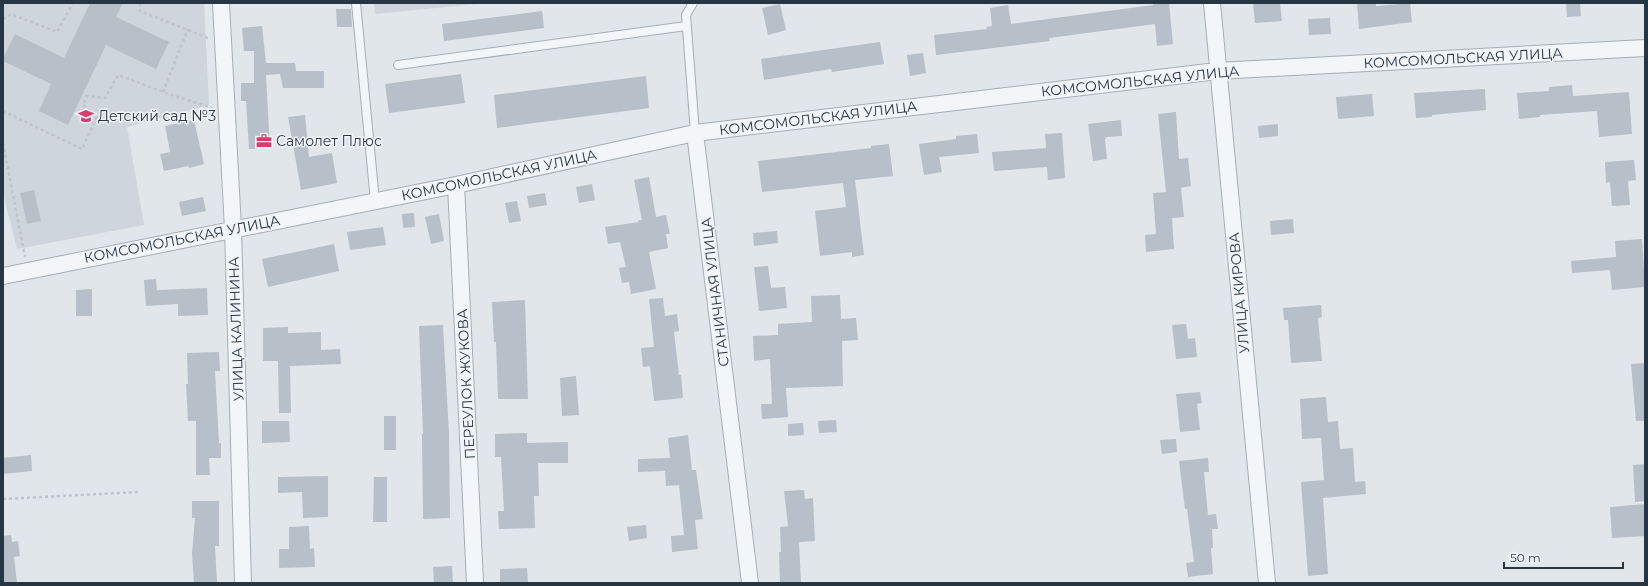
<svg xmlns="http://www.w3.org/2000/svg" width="1648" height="586" viewBox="0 0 1648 586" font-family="Montserrat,sans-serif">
<rect width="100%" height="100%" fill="#e0e6ea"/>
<path fill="#ced5dd" d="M 3,3 L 204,3 L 209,105 L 127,127 L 144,225 L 17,249 L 3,193 Z
M 374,3 L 487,3 L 375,14 Z"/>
<path fill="#b7c0c8" d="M 90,3 L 123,3 L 116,17 L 169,42 L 156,69 L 106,45 L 68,125 L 39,111 L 51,84 L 3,61 L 3,58 L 15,34 L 64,58 Z
M 1153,3 L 1169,3 L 1173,44 L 1157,46 L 1155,24 L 1049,38 L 1050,41 L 936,55 L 934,35 L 987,29 L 986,27 L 992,26 L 990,8 L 1008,5 L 1011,24 L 1153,5 Z
M 1253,3 L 1280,3 L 1282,21 L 1255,23 Z
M 1357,3 L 1376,3 L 1376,6 L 1410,3 L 1412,22 L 1359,29 Z
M 1566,3 L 1580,3 L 1581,16 L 1567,17 Z
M 780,4 L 786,30 L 768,35 L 762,8 Z
M 336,9 L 351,9 L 352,27 L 337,27 Z
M 542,11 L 544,28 L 444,41 L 442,24 Z
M 1330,18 L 1331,34 L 1309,35 L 1308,19 Z
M 262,26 L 266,63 L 295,63 L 296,71 L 324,71 L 324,88 L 283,88 L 280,74 L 266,75 L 270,148 L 249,149 L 246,101 L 241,101 L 241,83 L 254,83 L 254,51 L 244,51 L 242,28 Z
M 880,42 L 884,64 L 832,72 L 831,69 L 764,80 L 761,59 Z
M 923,53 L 926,73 L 910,76 L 907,55 Z
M 461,74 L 465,103 L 389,113 L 385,84 Z
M 646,76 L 649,108 L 497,128 L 494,95 Z
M 1572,85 L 1573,96 L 1629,92 L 1632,134 L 1599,137 L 1597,111 L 1540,115 L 1540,117 L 1519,119 L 1517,93 L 1549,91 L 1549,87 Z
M 1485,89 L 1486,110 L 1432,115 L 1432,117 L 1416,118 L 1414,93 Z
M 1372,94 L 1374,116 L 1338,119 L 1336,97 Z
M 1176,112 L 1179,159 L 1188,158 L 1191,186 L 1181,188 L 1184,217 L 1172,218 L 1174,249 L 1146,252 L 1145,235 L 1156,234 L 1153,193 L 1166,192 L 1158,114 Z
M 305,115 L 309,157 L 332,153 L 337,183 L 301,190 L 288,117 Z
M 194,120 L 204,164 L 189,168 L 188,166 L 164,171 L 160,154 L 170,152 L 165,126 Z
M 1121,120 L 1122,136 L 1106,137 L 1105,140 L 1107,159 L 1093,161 L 1088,124 Z
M 1278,124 L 1278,136 L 1259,138 L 1258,126 Z
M 1062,133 L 1065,178 L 1048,180 L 1047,167 L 994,171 L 992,152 L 1046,148 L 1045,134 Z
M 977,134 L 979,153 L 939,157 L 942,172 L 924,175 L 919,144 L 956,139 L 956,136 Z
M 889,144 L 893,176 L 855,180 L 864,255 L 852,257 L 852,252 L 820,256 L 815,211 L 846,207 L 843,183 L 762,192 L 758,161 L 871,148 L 871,146 Z
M 1634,160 L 1636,180 L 1628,181 L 1630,205 L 1612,206 L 1610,182 L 1606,183 L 1605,162 Z
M 649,177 L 656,217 L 666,215 L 670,234 L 666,234 L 668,248 L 649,252 L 656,289 L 631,294 L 629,282 L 622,283 L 619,268 L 626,267 L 620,242 L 608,244 L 605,227 L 639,222 L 638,220 L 642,220 L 634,180 Z
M 592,184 L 595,200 L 579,203 L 576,187 Z
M 34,190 L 41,221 L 27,224 L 20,193 Z
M 545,193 L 547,205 L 529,208 L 527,196 Z
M 203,197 L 206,211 L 182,216 L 179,202 Z
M 517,201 L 521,221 L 509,223 L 505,203 Z
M 414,213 L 415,227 L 403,228 L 402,214 Z
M 439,214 L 444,241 L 431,244 L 425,217 Z
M 1293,219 L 1294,233 L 1271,235 L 1270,221 Z
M 383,227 L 386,245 L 350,250 L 347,232 Z
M 777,231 L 778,243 L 754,246 L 753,233 Z
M 1642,239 L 1645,287 L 1612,290 L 1610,270 L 1572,273 L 1571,261 L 1616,257 L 1615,241 Z
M 334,244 L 339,271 L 268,287 L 262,259 Z
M 768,266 L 771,288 L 785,287 L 787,308 L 759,311 L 754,267 Z
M 156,279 L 157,290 L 207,288 L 208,315 L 178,316 L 178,304 L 146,306 L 144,280 Z
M 92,289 L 92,316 L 76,316 L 76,290 Z
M 840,295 L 841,319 L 856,318 L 858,340 L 842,341 L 843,386 L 786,388 L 788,417 L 762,419 L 761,404 L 772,404 L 770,359 L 754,361 L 753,336 L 778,335 L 778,324 L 812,322 L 811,296 Z
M 663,298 L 665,316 L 677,314 L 679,331 L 674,332 L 679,375 L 681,375 L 683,398 L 654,401 L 650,366 L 643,367 L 641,348 L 654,347 L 649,299 Z
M 525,300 L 528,399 L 498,399 L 496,342 L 494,342 L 492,302 Z
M 1321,305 L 1322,317 L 1318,318 L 1322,361 L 1291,363 L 1288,320 L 1284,320 L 1283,308 Z
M 1186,324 L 1188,339 L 1195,338 L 1197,357 L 1176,359 L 1172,325 Z
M 443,325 L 449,434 L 450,518 L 423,519 L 422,434 L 423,434 L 419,326 Z
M 288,327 L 288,333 L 321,332 L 321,350 L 340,349 L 341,364 L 290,366 L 291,413 L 279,413 L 278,361 L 263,361 L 263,328 Z
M 219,352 L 220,371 L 215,371 L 219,443 L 221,443 L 221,458 L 209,458 L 210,475 L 196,475 L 196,421 L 188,421 L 186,384 L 188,384 L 187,353 Z
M 1645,363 L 1645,421 L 1636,421 L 1631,364 Z
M 576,376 L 579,415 L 562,416 L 560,378 Z
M 1200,392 L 1202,403 L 1197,404 L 1200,430 L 1180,432 L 1176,394 Z
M 1326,397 L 1328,422 L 1338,421 L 1340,449 L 1353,448 L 1355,482 L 1365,481 L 1366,494 L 1323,498 L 1328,574 L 1308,576 L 1301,482 L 1324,480 L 1321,438 L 1302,439 L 1300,399 Z
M 384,416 L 396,416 L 396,450 L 384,450 Z
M 836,420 L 837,432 L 819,433 L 818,421 Z
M 262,421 L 289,421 L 290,442 L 262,443 Z
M 803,423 L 804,435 L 788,436 L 788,424 Z
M 527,433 L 527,443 L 568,442 L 568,463 L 538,463 L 539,496 L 534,496 L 535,528 L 499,529 L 498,511 L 504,511 L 501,457 L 495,457 L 495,434 Z
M 688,435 L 692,470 L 696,470 L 703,519 L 695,520 L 698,549 L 672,552 L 671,536 L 684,535 L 679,485 L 666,486 L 665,471 L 638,472 L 638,459 L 670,458 L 668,438 Z
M 1176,439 L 1177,452 L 1162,454 L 1160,440 Z
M 31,455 L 32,471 L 3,474 L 3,458 Z
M 1208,458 L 1209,472 L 1204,472 L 1208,515 L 1216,514 L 1218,529 L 1212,529 L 1213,548 L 1211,548 L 1213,574 L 1188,577 L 1186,563 L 1194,562 L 1187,509 L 1185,509 L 1179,461 Z
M 1645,464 L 1645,501 L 1635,502 L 1633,465 Z
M 328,476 L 328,517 L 303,518 L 302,492 L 278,493 L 278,477 Z
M 374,477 L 387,477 L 387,522 L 373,522 Z
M 804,490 L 805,499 L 813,498 L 815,541 L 799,542 L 801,583 L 780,583 L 779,552 L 781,552 L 780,527 L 788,526 L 784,491 Z
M 192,501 L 219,501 L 219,546 L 215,546 L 217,583 L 194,583 L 192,554 L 195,518 L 192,518 Z
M 1645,504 L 1645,536 L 1612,538 L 1610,507 Z
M 646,525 L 647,538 L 629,541 L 627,527 Z
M 309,526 L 310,549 L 314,548 L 315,567 L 279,568 L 279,549 L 289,549 L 289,527 Z
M 11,535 L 12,542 L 18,541 L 20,556 L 14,557 L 17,583 L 3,583 L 3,536 Z
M 452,566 L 453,583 L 434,583 L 433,567 Z
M 527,568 L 528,583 L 500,583 L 500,569 Z"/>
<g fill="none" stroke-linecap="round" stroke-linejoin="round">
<defs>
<path id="lane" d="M 356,3 L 375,201
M 693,3 L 686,15 L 695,133
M 398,65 L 686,26"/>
<path id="street" d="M 221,3 L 233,229 L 243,583
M 1212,3 L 1267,583
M 695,133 L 750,583
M 456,185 L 475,583
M 3,276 L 456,185 L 695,133 L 1217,71 L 1645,48"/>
</defs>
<use href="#lane" stroke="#a5aeb5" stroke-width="10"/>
<use href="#street" stroke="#a5aeb5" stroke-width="18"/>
<path stroke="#bec4c9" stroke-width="2.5" stroke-dasharray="3 3" stroke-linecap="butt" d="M 140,3 L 140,11 L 208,38
M 3,19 L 11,14 L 57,32 L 73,3
M 163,92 L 188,29
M 3,111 L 82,149 L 97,117 L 83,105 L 87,96 L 105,98 L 118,75 L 163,92 L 212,108
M 3,143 L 25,257
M 3,499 L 139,492"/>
<use href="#lane" stroke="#f3f6f8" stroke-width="8"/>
<use href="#street" stroke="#f3f6f8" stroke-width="16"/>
</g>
<defs>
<symbol id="school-bare" viewBox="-9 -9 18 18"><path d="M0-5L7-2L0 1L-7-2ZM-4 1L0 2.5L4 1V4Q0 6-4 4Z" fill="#d93c6d" stroke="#f0f4f8" stroke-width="2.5" paint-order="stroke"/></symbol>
<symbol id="office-bare" viewBox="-9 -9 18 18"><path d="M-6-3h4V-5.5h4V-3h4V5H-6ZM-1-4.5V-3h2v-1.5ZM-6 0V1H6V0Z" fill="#d93c6d" stroke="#f0f4f8" stroke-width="2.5" paint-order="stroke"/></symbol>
</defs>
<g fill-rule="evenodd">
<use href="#school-bare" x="75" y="105" width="22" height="22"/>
<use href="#office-bare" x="253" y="130" width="22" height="22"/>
</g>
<g text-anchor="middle" stroke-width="3" stroke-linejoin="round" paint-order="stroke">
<g font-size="14" fill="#273643" stroke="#f0f4f8">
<text transform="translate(1463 58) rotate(-3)" y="5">КОМСОМОЛЬСКАЯ УЛИЦА</text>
<text transform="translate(1140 81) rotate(-6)" y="5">КОМСОМОЛЬСКАЯ УЛИЦА</text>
<text transform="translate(818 118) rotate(-7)" y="5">КОМСОМОЛЬСКАЯ УЛИЦА</text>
<text transform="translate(499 175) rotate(-12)" y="5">КОМСОМОЛЬСКАЯ УЛИЦА</text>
<text transform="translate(182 239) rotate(-11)" y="5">КОМСОМОЛЬСКАЯ УЛИЦА</text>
<text transform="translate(715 292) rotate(-97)" y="5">СТАНИЧНАЯ УЛИЦА</text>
<text transform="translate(1239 293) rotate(-95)" y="5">УЛИЦА КИРОВА</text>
<text transform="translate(236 329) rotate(-92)" y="5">УЛИЦА КАЛИНИНА</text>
<text transform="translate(466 384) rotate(-93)" y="5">ПЕРЕУЛОК ЖУКОВА</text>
</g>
<g font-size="14" fill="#273643" stroke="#f0f4f8" text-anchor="start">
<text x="98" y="121">Детский сад №3</text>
<text x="276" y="146">Самолет Плюс</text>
</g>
</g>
<rect width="1648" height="586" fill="none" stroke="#273643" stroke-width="8"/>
<path d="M1504 562v6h119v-6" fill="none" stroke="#273643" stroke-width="2"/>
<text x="1510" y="562" font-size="12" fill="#273643" stroke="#f0f4f8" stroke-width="3" paint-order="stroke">50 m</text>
</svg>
